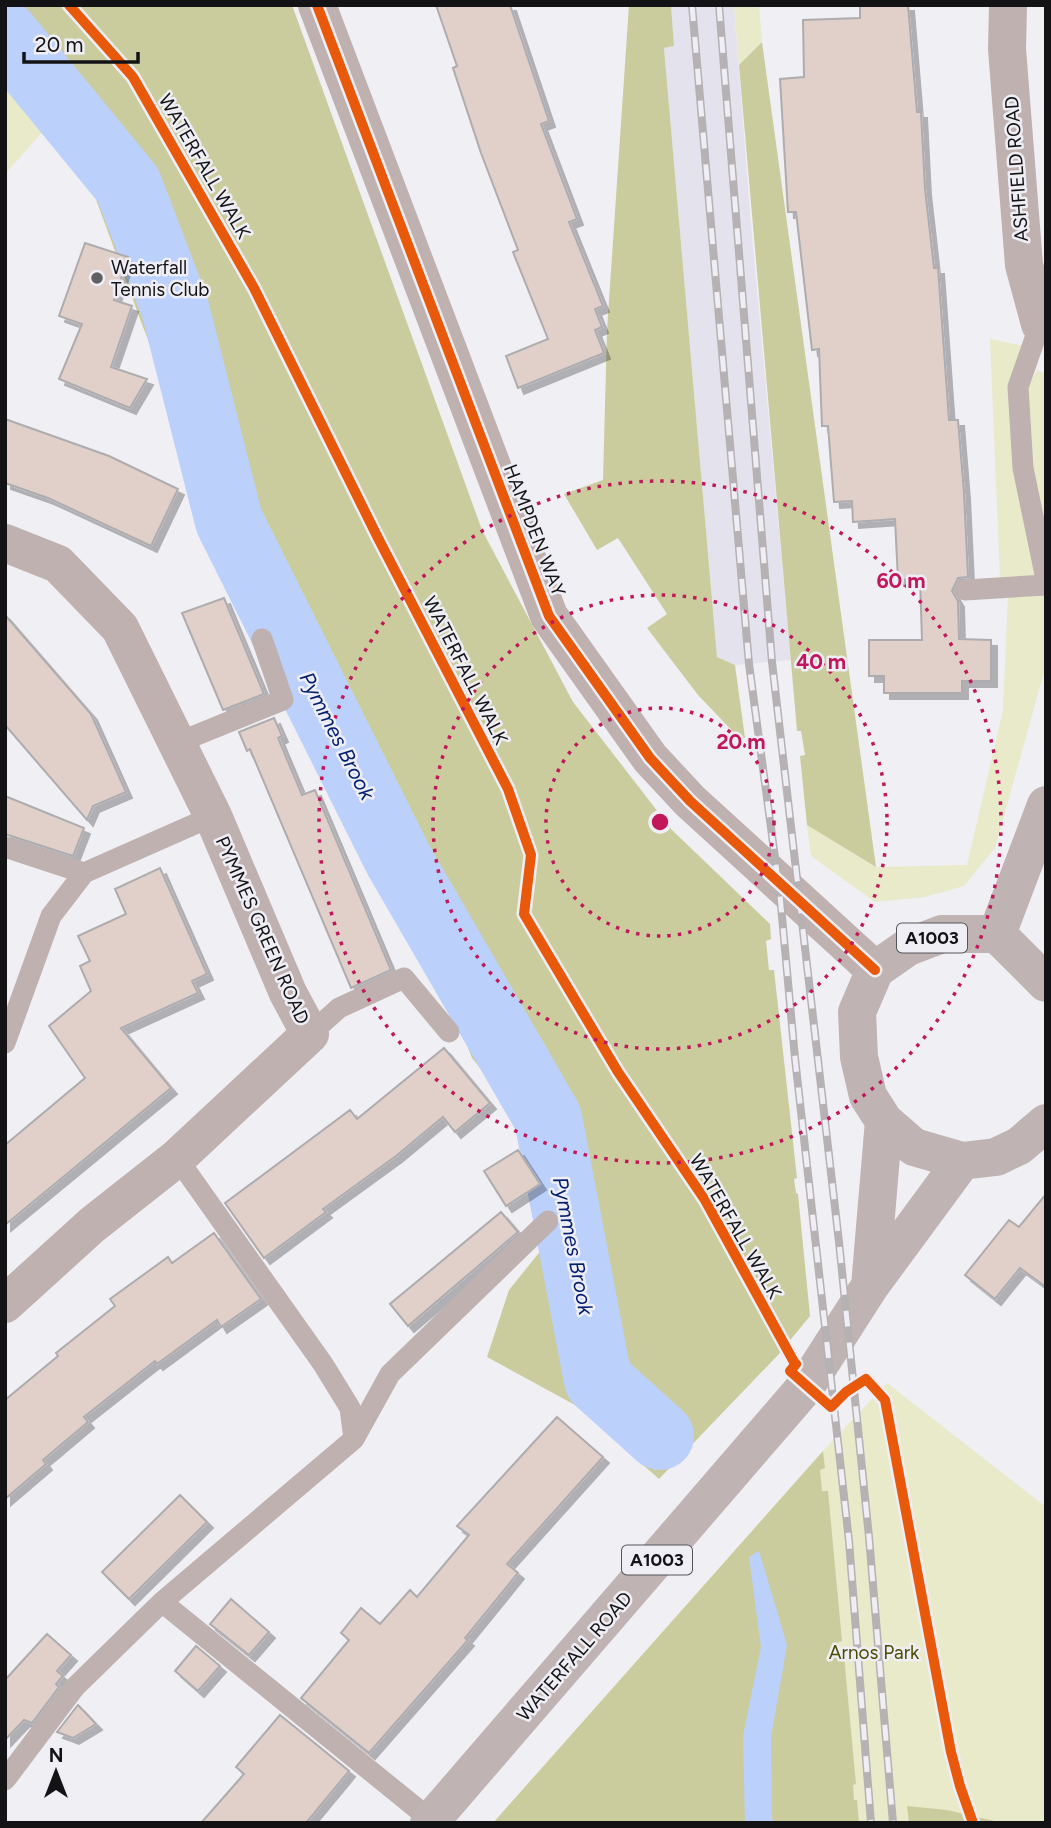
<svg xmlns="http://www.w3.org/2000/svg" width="1051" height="1828" viewBox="0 0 1051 1828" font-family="Figtree,sans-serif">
<defs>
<filter id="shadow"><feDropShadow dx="6" dy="6" stdDeviation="0" flood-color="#0004"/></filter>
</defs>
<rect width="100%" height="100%" fill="#f0eff4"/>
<path fill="#e4e2ed" d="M 671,5 L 734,5 L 750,213 L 791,660 L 735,665 L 717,657 L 664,48 L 674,46 Z"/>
<path fill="#e8eac9" d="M 734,5 L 759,5 L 762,42 L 739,65 Z
M 5,74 L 55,118 L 5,174 Z
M 990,339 L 1024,346 L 1041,577 L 1000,578 Z
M 1037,370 L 1046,374 L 1046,540 L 1034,468 L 1028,387 Z
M 1046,592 L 1046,665 L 995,848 L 964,886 L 925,897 L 875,902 L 811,856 L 807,825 L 876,867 L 967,865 L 1003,710 L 1008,595 Z
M 887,1383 L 1046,1507 L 1046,1823 L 493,1823 L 823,1451 Z"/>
<path fill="#cbcc9e" d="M 5,5 L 292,5 L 482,530 L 573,702 L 672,830 L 770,924 L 771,939 L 766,941 L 769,970 L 774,970 L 797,1178 L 794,1179 L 796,1193 L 798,1194 L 810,1316 L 778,1355 L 659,1479 L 575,1405 L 487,1357 L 509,1290 L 584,1197 L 472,1058 L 424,935 L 214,506 L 143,327 L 66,118 L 5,61 Z
M 629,5 L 671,5 L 674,46 L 664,48 L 717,657 L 735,665 L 745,738 L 740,739 L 698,695 L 647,628 L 667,614 L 618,538 L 597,550 L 564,494 L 603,480 L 607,330 Z
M 762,42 L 876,867 L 807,825 L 800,756 L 805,755 L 801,731 L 797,731 L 739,65 Z
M 823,1451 L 825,1468 L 820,1470 L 822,1491 L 828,1491 L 842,1641 L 838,1642 L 840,1656 L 844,1656 L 856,1784 L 853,1785 L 854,1800 L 857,1800 L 859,1823 L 493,1823 Z
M 907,1806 L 947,1810 L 1003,1823 L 909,1823 Z"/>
<path fill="#bbd0fa" d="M 759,1551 L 787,1645 L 771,1737 L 772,1819 L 776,1823 L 745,1823 L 743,1736 L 761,1647 L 749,1557 Z"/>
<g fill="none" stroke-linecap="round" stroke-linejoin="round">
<path stroke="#bbd0fa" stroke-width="68" d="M 5,35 L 128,185 L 175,308 L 229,521 L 398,859 L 548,1118 L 598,1380 L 660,1436"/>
</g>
<path fill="#e0d0c9" stroke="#aeacae" stroke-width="2" filter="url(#shadow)" d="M 436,5 L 510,5 L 549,121 L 541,124 L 577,219 L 569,222 L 603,306 L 595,309 L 602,327 L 595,330 L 604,353 L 518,388 L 506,356 L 548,339 L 513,252 L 518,250 L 481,153 L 453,68 L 457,66 Z
M 860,5 L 908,5 L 917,112 L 921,112 L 925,189 L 934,268 L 938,268 L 949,420 L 958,420 L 964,493 L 968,577 L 958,578 L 952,591 L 958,601 L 959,639 L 991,640 L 991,681 L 962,681 L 962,693 L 884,693 L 884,676 L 869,676 L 869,640 L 922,640 L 920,579 L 898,580 L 895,519 L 853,522 L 852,501 L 834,502 L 828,426 L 822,426 L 819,349 L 812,350 L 796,212 L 788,212 L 780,79 L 804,77 L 803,20 L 860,18 Z
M 85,243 L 128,257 L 114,300 L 132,306 L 111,367 L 147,379 L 130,408 L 59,379 L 82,324 L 59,316 Z
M 5,419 L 109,456 L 178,489 L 151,546 L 48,498 L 5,483 Z
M 224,598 L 264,694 L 223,710 L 182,613 Z
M 5,615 L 91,714 L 126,792 L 93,806 L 87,820 L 5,725 Z
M 274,718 L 282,736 L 278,738 L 302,795 L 315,790 L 391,970 L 351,988 L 250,749 L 247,751 L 239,732 Z
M 5,796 L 84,828 L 73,856 L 5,834 Z
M 160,868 L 207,974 L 192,981 L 198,993 L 121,1028 L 171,1088 L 5,1225 L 5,1145 L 85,1078 L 49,1026 L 91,991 L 80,966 L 90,961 L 78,936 L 126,914 L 115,889 Z
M 444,1048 L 490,1103 L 455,1132 L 443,1117 L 396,1156 L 323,1209 L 326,1212 L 264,1258 L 225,1203 L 350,1110 L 357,1119 Z
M 518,1150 L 540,1184 L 506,1206 L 484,1171 Z
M 1046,1194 L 1046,1287 L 1020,1268 L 995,1299 L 965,1275 L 1009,1220 L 1019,1227 Z
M 501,1212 L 518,1232 L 408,1326 L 390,1304 Z
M 214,1233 L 261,1299 L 221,1327 L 217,1320 L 157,1364 L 155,1361 L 84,1417 L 88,1422 L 43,1460 L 46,1464 L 5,1499 L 5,1400 L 58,1356 L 56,1353 L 115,1306 L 110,1299 L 168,1257 L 172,1263 Z
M 557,1417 L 603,1457 L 507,1564 L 518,1573 L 465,1638 L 468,1640 L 369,1753 L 301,1698 L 349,1640 L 341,1633 L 361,1608 L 380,1624 L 410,1590 L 417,1597 L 469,1535 L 457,1526 Z
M 180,1495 L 207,1522 L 129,1599 L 102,1572 Z
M 231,1599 L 269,1632 L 249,1655 L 210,1624 Z
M 47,1634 L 71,1655 L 57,1671 L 63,1676 L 56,1684 L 59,1687 L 32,1723 L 24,1720 L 5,1740 L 5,1680 Z
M 196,1646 L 220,1666 L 198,1691 L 175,1671 Z
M 78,1705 L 96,1724 L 73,1738 L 57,1732 Z
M 280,1715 L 349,1771 L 306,1823 L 201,1823 L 244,1774 L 236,1767 Z"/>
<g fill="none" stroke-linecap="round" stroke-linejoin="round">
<path stroke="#beb1b0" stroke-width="21" d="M 1040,324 L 1018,387 L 1023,468 L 1046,579
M 965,590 L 1046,585
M 177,743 L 283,700 L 262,639
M 5,847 L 84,873
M 310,1034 L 339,1008 L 404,978 L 449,1032
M 5,1043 L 51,916 L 84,873 L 213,816
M 354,1439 L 390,1374 L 548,1221
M 162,1602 L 431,1820
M 5,1780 L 75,1687 L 162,1602 L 354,1439 L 350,1408 L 323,1364 L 177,1158"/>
<path stroke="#beb1b0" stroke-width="38" d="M 1008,5 L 1007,49 L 1024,265 L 1040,324 L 1046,326
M 5,543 L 58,564 L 120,628 L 213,816 L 288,993 L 310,1034 L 177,1158 L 92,1225 L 5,1304"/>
<path stroke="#beb1b0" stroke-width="38" d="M 317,5 L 549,616 L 650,758 L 690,801 L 875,970"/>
<path stroke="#bfb3b3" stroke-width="38" d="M 997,934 L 1046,805
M 1046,983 L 997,934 L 942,934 L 908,947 L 875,970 L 857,1012 L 859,1057 L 868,1096 L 884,1121 L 914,1147 L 962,1161 L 996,1157 L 1019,1146 L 1046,1123
M 870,1286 L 884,1121
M 429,1823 L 806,1386 L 870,1286 L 962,1161"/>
<defs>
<path id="rail" d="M 692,5 L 749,664 L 780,895 L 795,1058 L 849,1541 L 871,1823
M 719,5 L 772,662 L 839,1242 L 869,1537 L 893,1823"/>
</defs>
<use href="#rail" stroke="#b6b1b3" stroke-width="8"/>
<use href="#rail" stroke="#efeef5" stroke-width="5" stroke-dasharray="16" stroke-linecap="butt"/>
<defs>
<path id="cycleway" d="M 69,5 L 133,77 L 254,288 L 378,538 L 508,789 L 531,855 L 524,914 L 618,1072 L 705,1200 L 794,1362
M 317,5 L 549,616 L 650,758 L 690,801 L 875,970
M 794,1362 L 796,1364 L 790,1371 L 831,1407 L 846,1392 L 866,1379 L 885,1400 L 951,1752 L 960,1786 L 973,1823"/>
</defs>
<use href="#cycleway" stroke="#efeef5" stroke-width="15"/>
<use href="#cycleway" stroke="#e8590c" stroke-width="10"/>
</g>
<g fill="none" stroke="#c2185b" stroke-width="3.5" stroke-dasharray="3.5 7">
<circle cx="660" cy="822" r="114"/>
<circle cx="660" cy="822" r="227"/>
<circle cx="660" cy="822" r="341"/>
</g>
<circle fill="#606063" stroke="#efeef5" stroke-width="2.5" cx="97" cy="278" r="7"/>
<g text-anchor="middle" stroke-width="5" stroke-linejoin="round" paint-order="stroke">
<g fill="#efeef5" stroke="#555558" stroke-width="2">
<rect x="897" y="923.5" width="70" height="29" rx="5"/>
<rect x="622" y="1545.5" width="70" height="29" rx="5"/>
</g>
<g font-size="18" font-weight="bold" fill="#131315">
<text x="932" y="944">A1003</text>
<text x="657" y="1566">A1003</text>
</g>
<g font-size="19" fill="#131315" stroke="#efeef5">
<text transform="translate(205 166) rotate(60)" y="7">WATERFALL WALK</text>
<text transform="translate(1016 169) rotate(-94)" y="7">ASHFIELD ROAD</text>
<text transform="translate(535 530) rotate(69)" y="7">HAMPDEN WAY</text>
<text transform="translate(466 670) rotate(63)" y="7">WATERFALL WALK</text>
<text transform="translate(263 930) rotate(66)" y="7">PYMMES GREEN ROAD</text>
<text transform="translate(736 1226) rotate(60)" y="7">WATERFALL WALK</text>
<text transform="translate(574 1656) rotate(-49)" y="7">WATERFALL ROAD</text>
</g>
<g font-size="19" fill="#131315" stroke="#efeef5" text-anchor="start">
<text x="111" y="274">Waterfall<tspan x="111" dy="22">Tennis Club</tspan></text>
</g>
<g font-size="19" fill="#4b4c05" stroke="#efeef5">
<text x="874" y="1659">Arnos Park</text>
</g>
<g font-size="21" font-style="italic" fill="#001f6f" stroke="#efeef5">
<text transform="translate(337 736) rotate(63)" y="7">Pymmes Brook</text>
<text transform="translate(573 1246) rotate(79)" y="7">Pymmes Brook</text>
</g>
</g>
<circle cx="660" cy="822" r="10" fill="#c2185b" stroke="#efeef5" stroke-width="3.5"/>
<g font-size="21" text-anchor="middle" font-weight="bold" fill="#c2185b" stroke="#efeef5" stroke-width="5" stroke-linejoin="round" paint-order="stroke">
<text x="901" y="588">60 m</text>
<text x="821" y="669">40 m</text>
<text x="741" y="749">20 m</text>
</g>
<rect width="1051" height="1828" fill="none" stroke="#131315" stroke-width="14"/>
<g transform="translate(56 1772)" stroke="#efeef5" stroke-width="5" paint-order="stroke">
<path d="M0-5L12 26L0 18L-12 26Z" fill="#131315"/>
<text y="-10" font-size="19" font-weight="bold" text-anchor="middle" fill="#131315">N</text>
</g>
<path d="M24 52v10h114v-10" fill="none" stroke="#131315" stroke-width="3.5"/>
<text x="35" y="52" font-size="21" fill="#131315" stroke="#efeef5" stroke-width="5" paint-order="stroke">20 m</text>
</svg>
